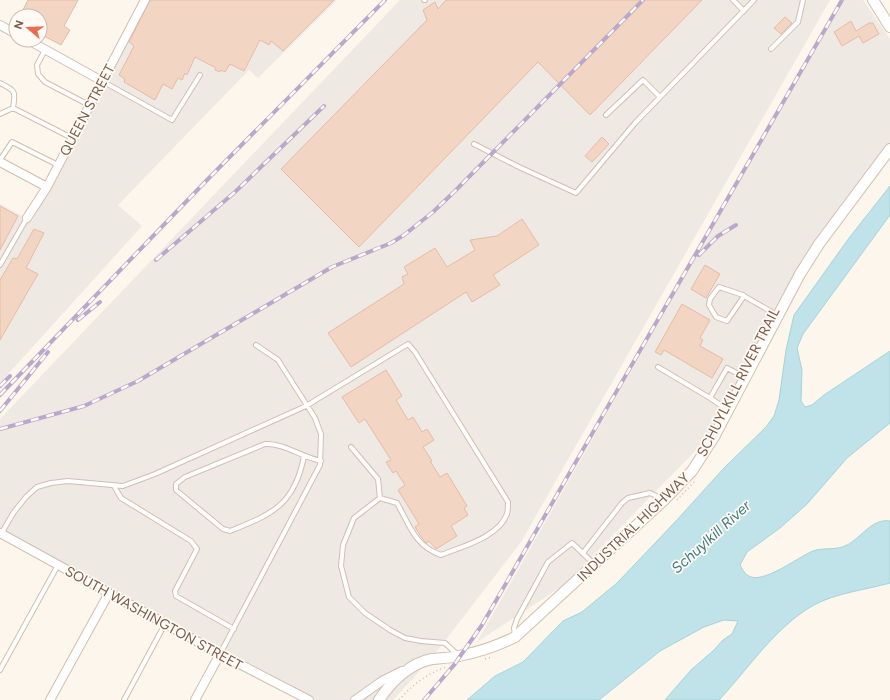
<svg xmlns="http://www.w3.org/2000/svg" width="890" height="700" viewBox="0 0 890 700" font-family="Figtree,sans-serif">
<rect width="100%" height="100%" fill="#fdf6ec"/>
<path fill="#efe9e4" d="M 150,0 L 337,0 L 258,78 L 249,70 L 118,205 L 142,226 L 0,383 L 0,204 L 32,221 Z
M 400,0 L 830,0 L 521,542 L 431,659 L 393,700 L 307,700 L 0,535 L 0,419 Z
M 842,0 L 863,0 L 890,39 L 890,149 L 799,274 L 707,439 L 564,585 L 477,642 Z"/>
<path fill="#bfe3e8" stroke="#a5d3da" d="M 890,186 L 890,215 L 803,334 L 797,348 L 802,370 L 801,401 L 805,407 L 812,405 L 824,395 L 890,351 L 890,423 L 847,458 L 807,504 L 780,528 L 747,552 L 740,565 C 742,568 744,573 747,575 C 762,587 801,554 816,550 C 826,548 838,550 847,545 C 861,538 872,518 890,521 L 890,583 C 865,590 836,593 814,605 C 775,627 749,668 719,700 L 665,700 L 691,670 L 714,650 L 723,640 L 732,634 L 738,621 L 724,620 L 704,627 L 660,651 L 599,700 L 467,700 L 495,676 L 523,662 L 563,621 L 582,612 L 617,583 L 676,521 L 724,468 L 766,427 L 774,416 L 779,400 L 786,350 L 794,315 L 849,238 Z"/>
<path fill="#f3d5c3" stroke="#e6bba3" d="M 28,0 L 78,0 L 64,26 L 70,30 L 61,45 L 40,34 L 40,16 L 20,16 Z
M 150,0 L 334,0 L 283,51 L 271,41 L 269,45 L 260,40 L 244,71 L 230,64 L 225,72 L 221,70 L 220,72 L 215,70 L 216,68 L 195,57 L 187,75 L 185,73 L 182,80 L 178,78 L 172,89 L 163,84 L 155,100 L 124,82 L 125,79 L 119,75 L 134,46 L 129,42 Z
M 446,0 L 702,0 L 590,115 L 538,62 L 359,247 L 281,169 L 427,20 L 423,10 L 435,2 L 438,9 Z
M 785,17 L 792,23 L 781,34 L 774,28 Z
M 851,21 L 856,31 L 869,23 L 873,23 L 879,34 L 863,43 L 859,36 L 842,46 L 834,32 Z
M 602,137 L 609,144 L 592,162 L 585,156 Z
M 0,206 L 18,216 L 0,250 Z
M 522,219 L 539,245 L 493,275 L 500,285 L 472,302 L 466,292 L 351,367 L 328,333 L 404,284 L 402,277 L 408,274 L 404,267 L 435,248 L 447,267 L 475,250 L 470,240 L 497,236 Z
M 34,229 L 44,233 L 26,268 L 38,274 L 0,340 L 0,280 L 13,258 L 17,259 Z
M 705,265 L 720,274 L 706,298 L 691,289 Z
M 682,304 L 710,320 L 700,338 L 703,340 L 700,346 L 723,359 L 712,378 L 664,350 L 661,355 L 655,352 Z
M 386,370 L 402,396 L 396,400 L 408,420 L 413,417 L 422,432 L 427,429 L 434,440 L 423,447 L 432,461 L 430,461 L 440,477 L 447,473 L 467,506 L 464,508 L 468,515 L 451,526 L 457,536 L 436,549 L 429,541 L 426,543 L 422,538 L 415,527 L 419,524 L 398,490 L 405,485 L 396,471 L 393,473 L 386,462 L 391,460 L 365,419 L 359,423 L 342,397 Z"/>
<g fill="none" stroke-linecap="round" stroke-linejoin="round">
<defs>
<path id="service" d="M 424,0 L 425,0
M 733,0 L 744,11
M 771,49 L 798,22 L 803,0
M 45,50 L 37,65 L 38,74 L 45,82 L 89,105
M 102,81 L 172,120 L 200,75
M 0,83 C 15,91 16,90 13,108 L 0,114
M 13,108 L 72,138
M 606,115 L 643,80 L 660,97
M 474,144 L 519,167 L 576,193 L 635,123 L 754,0
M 0,160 L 12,142 L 58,165
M 0,265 L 27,218
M 744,296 L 727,321 L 716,317 L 709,305 L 710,299 L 719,287 L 743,295 L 744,296 L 777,315
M 658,367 L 710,398
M 728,410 L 710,398 L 727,368 L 744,377
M 351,447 L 378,479 L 380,498
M 304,456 C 295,504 273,514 230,531 L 223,529 L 176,490 L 176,484 L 185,477 L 265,444 C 284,443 301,457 321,461
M 114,486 L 121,498 L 191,541 L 197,549 L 175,591 L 176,596 L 234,629
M 380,498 L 354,518 L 343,545 L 341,566 L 349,597 L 365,613 L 390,630 L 405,638 L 421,641 L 445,643 L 458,655
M 1,534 L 14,512 L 26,497 L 37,487 L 51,483 L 68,481 L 123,486 L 155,474 L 306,406 L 408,344 L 415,352 L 508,502 C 508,506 508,511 507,514 C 499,537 461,547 441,555 C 415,546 410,526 397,503 L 380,498
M 583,553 L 622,503 L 628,498 L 650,493 L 662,499
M 515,635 L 514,628 L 517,619 L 548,562 L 572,543 L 594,564
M 220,654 L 320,465 L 321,434 L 315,418 L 278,360 L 256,345
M 0,670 L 58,565
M 124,700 L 165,624"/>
<path id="minor" d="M 0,25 L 16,34
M 28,40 L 102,81
M 0,162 L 47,187
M 27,218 L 47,187 L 145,0
M 0,533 L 220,654 L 309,700
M 50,700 L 109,593
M 195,700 L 220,654
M 355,700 L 382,681 L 402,671"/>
<path id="tertiary" d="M 873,0 L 890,27
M 379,700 C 391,682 410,663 432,659 C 441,658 450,658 459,656 C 479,652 497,646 515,637 L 664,500 L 692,471 L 714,437 L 800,274 L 819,244 L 890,149"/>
</defs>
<use href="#service" stroke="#d1beb0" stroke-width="6"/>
<use href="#minor" stroke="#d1beb0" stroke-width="10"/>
<use href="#tertiary" stroke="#d1beb0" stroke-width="12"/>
<path stroke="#d9b8a5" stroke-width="1.5" stroke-dasharray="1 3" stroke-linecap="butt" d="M 677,500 L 696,480
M 485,659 L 493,657
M 399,700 C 413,684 427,674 446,667"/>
<use href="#service" stroke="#fff" stroke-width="4"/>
<use href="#minor" stroke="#fff" stroke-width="8"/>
<use href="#tertiary" stroke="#fff" stroke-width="10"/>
<defs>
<path id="rail" d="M 699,255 L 718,236 L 736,225
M 156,260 L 235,192 L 324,106
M 78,320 L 100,302
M 0,386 L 10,376
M 0,395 L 207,180 L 385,0
M 0,411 L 48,352
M 0,429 L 84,406 L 138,381 L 332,267 L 391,243 L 404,235 L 433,212 L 454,192 L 643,0
M 424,700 L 454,665 L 482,625 L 842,0"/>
</defs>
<use href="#rail" stroke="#b9a8c9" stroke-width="4"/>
<use href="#rail" stroke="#fffaf3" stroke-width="2.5" stroke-dasharray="8" stroke-linecap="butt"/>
</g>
<g text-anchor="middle" stroke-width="3.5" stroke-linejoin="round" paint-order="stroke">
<g font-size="14" fill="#7a5c4d" stroke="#fffaf3">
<text transform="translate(87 110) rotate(-62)" y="5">QUEEN STREET</text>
<text transform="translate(738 382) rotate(-63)" y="5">SCHUYLKILL RIVER TRAIL</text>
<text transform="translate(633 527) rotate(-44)" y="5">INDUSTRIAL HIGHWAY</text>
<text transform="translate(154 618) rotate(29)" y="5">SOUTH WASHINGTON STREET</text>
</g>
<g font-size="15" font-style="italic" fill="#437c86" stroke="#fffaf3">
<text transform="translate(711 537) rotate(-42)" y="5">Schuylkill River</text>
</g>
</g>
<g transform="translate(28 28) rotate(289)"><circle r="19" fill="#fffaf3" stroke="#cabbb1"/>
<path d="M0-3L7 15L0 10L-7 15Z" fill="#e76f51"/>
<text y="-6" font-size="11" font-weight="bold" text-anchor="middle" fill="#7a5c4d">N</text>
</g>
</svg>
